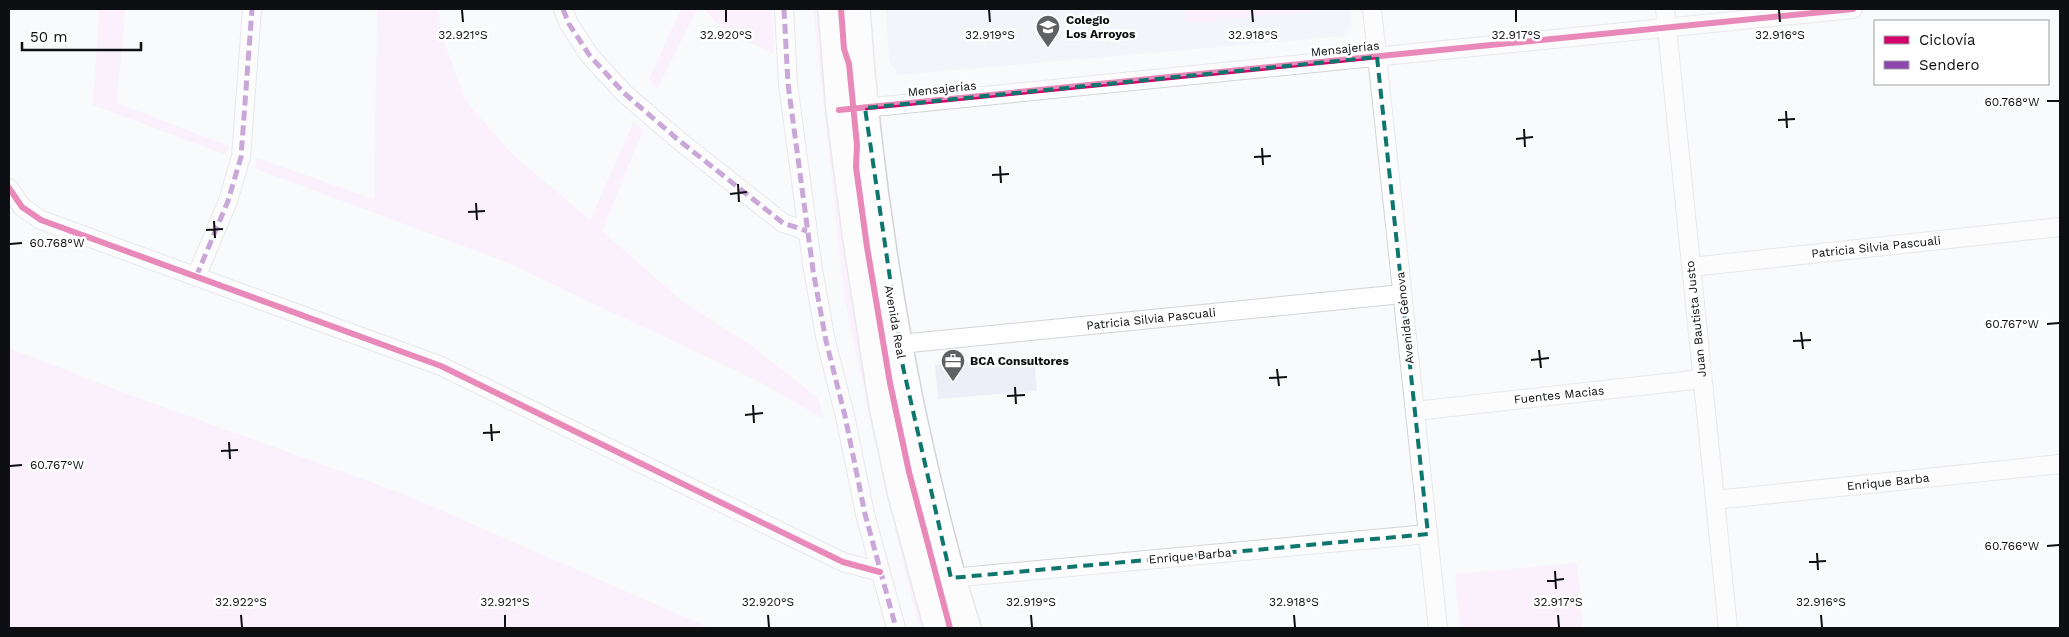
<svg xmlns="http://www.w3.org/2000/svg" width="2069" height="637" viewBox="0 0 2069 637" font-family="'Work Sans',sans-serif">
<rect width="100%" height="100%" fill="#f9fafc"/>
<path fill="#eceff8" d="M 886,9 L 1351,9 L 1352,26 L 1345,36 L 898,75 L 889,60 Z
M 1034,356 L 1037,391 L 938,399 L 935,365 Z"/>
<path fill="#fce7fc" d="M 99,9 L 125,9 L 117,103 L 229,146 L 226,155 L 93,105 Z
M 377,9 L 437,9 L 445,44 L 466,101 L 510,152 L 590,220 L 634,121 L 643,130 L 602,231 L 683,302 L 752,346 L 818,398 L 824,419 L 758,381 L 503,261 L 254,168 L 257,158 L 374,199 Z
M 681,9 L 697,9 L 657,90 L 649,79 Z
M 704,9 L 772,9 L 774,54 L 722,29 Z
M 813,9 L 831,9 L 855,233 L 937,628 L 920,628 L 916,616 L 884,484 L 845,301 Z
M 1187,9 L 1332,9 L 1188,23 Z
M 9,348 L 130,395 L 401,493 L 710,628 L 9,628 Z
M 1577,563 L 1583,628 L 1460,628 L 1455,574 Z"/>
<g fill="none" stroke-linecap="round" stroke-linejoin="round">
<defs>
<path id="minor" d="M 563,9 L 569,24 L 590,56 L 624,93 L 676,138 L 783,223 L 807,231
M 784,9 L 788,84 L 813,270 L 826,341 L 845,416 L 865,514 L 896,628
M 1372,9 L 1438,628
M 1665,9 L 1728,628
M 854,109 L 1853,9
M 9,188 L 22,207 L 41,220 L 441,366 L 843,562 L 880,572
M 1691,267 L 2060,227
M 196,277 L 228,201 L 241,157 L 252,9
M 900,344 L 1402,294
M 1415,411 L 1702,379
M 1715,500 L 2060,464
M 951,578 L 1428,534"/>
<path id="secondary" d="M 831,9 L 839,110 L 855,233 L 882,406 L 901,495 L 937,628
M 857,9 C 866,143 885,277 912,409 C 928,483 945,556 968,628"/>
</defs>
<use href="#minor" stroke="#d3d4d8" stroke-width="20"/>
<use href="#secondary" stroke="#d3d4d8" stroke-width="28"/>
<use href="#minor" stroke="#fefeff" stroke-width="18"/>
<use href="#secondary" stroke="#fefeff" stroke-width="25"/>
<path stroke="#8e44ad" stroke-width="5" stroke-dasharray="10 5" stroke-linecap="butt" d="M 563,9 L 569,24 L 590,56 L 624,93 L 676,138 L 783,223 L 807,231
M 784,9 L 788,84 L 813,270 L 826,341 L 845,416 L 865,514 L 896,628
M 196,277 L 228,201 L 241,157 L 252,9"/>
<defs>
<path id="cycleway" d="M 841,9 L 844,49 L 849,64 L 857,145 L 856,167 L 867,247 L 890,383 L 909,472 L 950,628
M 839,110 L 1853,9
M 9,188 L 22,207 L 41,220 L 441,366 L 843,562 L 880,572"/>
</defs>
<use href="#cycleway" stroke="#fff" stroke-width="9"/>
<use href="#cycleway" stroke="#d6006c" stroke-width="6"/>
</g>
<path d="M0 0H2069V637H0ZM 1377,57 L 1428,534 L 951,578 L 903,367 L 865,108 Z" fill="#f9fafc" fill-opacity=".55" fill-rule="evenodd"/>
<path fill="none" stroke="#0f766e" stroke-width="4" stroke-dasharray="10 6" stroke-linejoin="round" d="M 1377,57 L 1428,534 L 951,578 L 903,367 L 865,108 Z"/>
<path fill="none" stroke="#0d0f13" stroke-width="2" d="M 462,10 L 463,22M 726,10 L 726,22M 989,10 L 990,22M 1252,10 L 1253,22M 1516,10 L 1516,22M 1779,10 L 1780,22M 2047,101 L 2059,101M 1786,111 L 1787,128M 1778,120 L 1795,119M 1524,129 L 1525,147M 1516,139 L 1533,137M 1262,148 L 1263,165M 1254,157 L 1271,156M 1000,166 L 1001,183M 992,175 L 1009,174M 738,184 L 739,202M 730,194 L 747,192M 476,203 L 477,220M 468,212 L 485,211M 214,221 L 215,238M 206,230 L 223,229M 10,244 L 22,243M 2047,324 L 2059,323M 1801,332 L 1803,349M 1793,341 L 1811,340M 1539,350 L 1541,368M 1531,360 L 1549,358M 1277,369 L 1279,386M 1269,378 L 1287,377M 1015,387 L 1016,404M 1007,396 L 1025,395M 753,405 L 754,423M 745,415 L 763,413M 491,424 L 492,441M 483,433 L 500,432M 229,442 L 230,459M 221,451 L 238,450M 10,466 L 22,465M 2047,546 L 2059,545M 1817,553 L 1818,570M 1809,562 L 1826,561M 1555,571 L 1556,589M 1547,581 L 1564,579M 241,615 L 242,627M 505,615 L 505,627M 768,615 L 769,627M 1031,615 L 1032,627M 1294,615 L 1295,627M 1558,615 L 1559,627M 1821,615 L 1822,627"/>
<defs>
<symbol id="school-pin" viewBox="-11 -11 22 30"><path d="M0 17L-7.5 6A9.5 9.5 0 1 1 7.5 6Z" fill="#606165" stroke="#fff"/><path d="M0-5L7-2L0 1L-7-2ZM-4 1L0 2.5L4 1V4Q0 6-4 4Z" fill="#fff"/></symbol>
<symbol id="office-pin" viewBox="-11 -11 22 30"><path d="M0 17L-7.5 6A9.5 9.5 0 1 1 7.5 6Z" fill="#606165" stroke="#fff"/><path d="M-6-3h4V-5.5h4V-3h4V5H-6ZM-1-4.5V-3h2v-1.5ZM-6 0V1H6V0Z" fill="#fff"/></symbol>
</defs>
<g fill-rule="evenodd">
<use href="#school-pin" x="1034" y="13" width="28" height="38"/>
<use href="#office-pin" x="939" y="347" width="28" height="38"/>
</g>
<g text-anchor="middle" stroke-width="5" stroke-linejoin="round" paint-order="stroke">
<g font-size="12" font-weight="bold" fill="#0d0f13" stroke="#fff" text-anchor="start">
<text x="1066" y="24">Colegio<tspan x="1066" dy="14">Los Arroyos</tspan></text>
<text x="970" y="365">BCA Consultores</text>
</g>
<g font-size="12" fill="#0d0f13" stroke="#fff">
<text transform="translate(1345 49) rotate(-6)" y="4">Mensajerías</text>
<text transform="translate(942 89) rotate(-6)" y="4">Mensajerías</text>
<text transform="translate(1876 247) rotate(-6)" y="4">Patricia Silvia Pascuali</text>
<text transform="translate(1405 318) rotate(-96)" y="4">Avenida Génova</text>
<text transform="translate(1151 319) rotate(-6)" y="4">Patricia Silvia Pascuali</text>
<text transform="translate(1696 319) rotate(-96)" y="4">Juan Bautista Justo</text>
<text transform="translate(895 322) rotate(80)" y="4">Avenida Real</text>
<text transform="translate(1559 395) rotate(-6)" y="4">Fuentes Macias</text>
<text transform="translate(1888 482) rotate(-6)" y="4">Enrique Barba</text>
<text transform="translate(1190 556) rotate(-5)" y="4">Enrique Barba</text>
</g>
</g>
<g font-size="12" text-anchor="middle" fill="#0d0f13" stroke="#fff" stroke-width="5" stroke-linejoin="round" paint-order="stroke">
<text x="463" y="39">32.921°S</text>
<text x="726" y="39">32.920°S</text>
<text x="990" y="39">32.919°S</text>
<text x="1253" y="39">32.918°S</text>
<text x="1516" y="39">32.917°S</text>
<text x="1780" y="39">32.916°S</text>
<text x="2012" y="106">60.768°W</text>
<text x="57" y="247">60.768°W</text>
<text x="2012" y="328">60.767°W</text>
<text x="57" y="469">60.767°W</text>
<text x="2012" y="550">60.766°W</text>
<text x="241" y="606">32.922°S</text>
<text x="505" y="606">32.921°S</text>
<text x="768" y="606">32.920°S</text>
<text x="1031" y="606">32.919°S</text>
<text x="1294" y="606">32.918°S</text>
<text x="1558" y="606">32.917°S</text>
<text x="1821" y="606">32.916°S</text>
</g>
<rect width="2069" height="637" fill="none" stroke="#0d0f13" stroke-width="20"/>
<rect x="1874" y="20" width="175" height="65" fill="#ffffff" stroke="#9e9fa1"/>
<rect x="1884" y="36" width="25" height="8" fill="#d6006c" stroke="#9e9fa1"/>
<text x="1919" y="45" font-size="15" fill="#0d0f13">Ciclovía</text>
<rect x="1884" y="61" width="25" height="8" fill="#8e44ad" stroke="#9e9fa1"/>
<text x="1919" y="70" font-size="15" fill="#0d0f13">Sendero</text>
<path d="M22 42v8h119v-8" fill="none" stroke="#0d0f13" stroke-width="2.5"/>
<text x="30" y="42" font-size="15" fill="#0d0f13" stroke="#ffffff" stroke-width="4" paint-order="stroke">50 m</text>
</svg>
